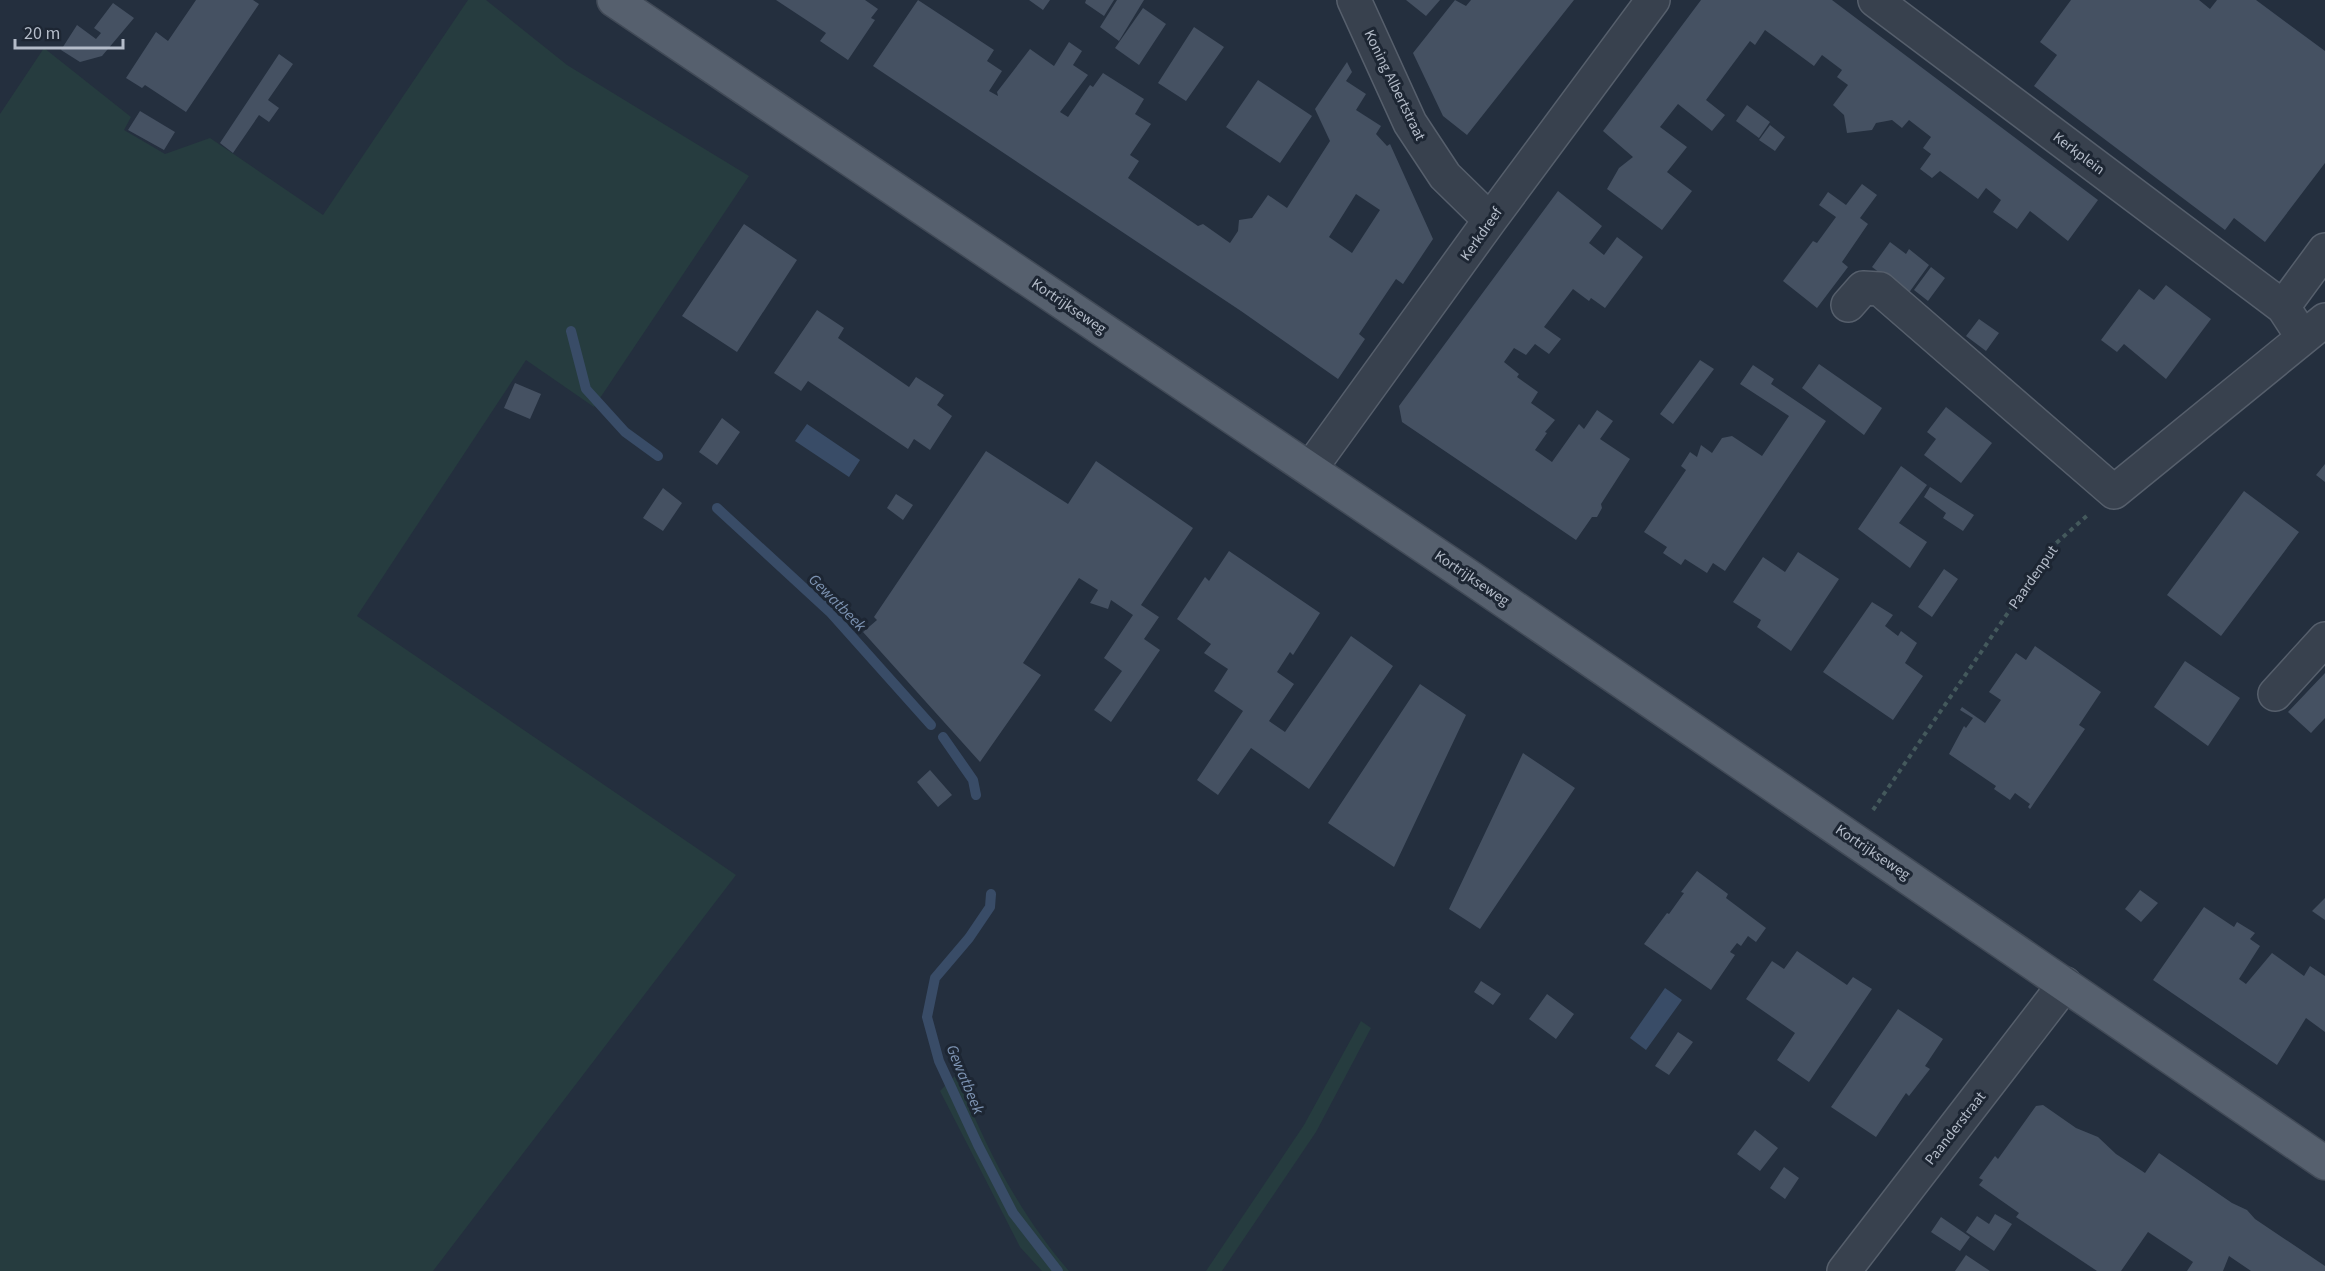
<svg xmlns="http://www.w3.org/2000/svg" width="2325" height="1271" viewBox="0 0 2325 1271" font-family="'Source Sans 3',sans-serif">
<rect width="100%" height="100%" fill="#242f3e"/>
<path fill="#263c3f" d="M 468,0 L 486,0 L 567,65 L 749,176 L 594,407 L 526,360 L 357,616 L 736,875 L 433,1271 L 0,1271 L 0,114 L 44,48 L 131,117 L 124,130 L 165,154 L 210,138 L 323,215 Z
M 1361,1021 L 1371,1028 L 1316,1132 L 1222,1271 L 1206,1271 L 1304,1125 Z
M 957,1074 C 984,1146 1019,1213 1069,1271 L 1042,1271 L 1020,1247 L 940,1091 Z"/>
<path fill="#394c67" d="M 807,424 L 860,460 L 849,477 L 795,441 Z
M 1665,988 L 1682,1000 L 1646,1050 L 1630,1038 Z"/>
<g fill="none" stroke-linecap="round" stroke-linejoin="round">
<path stroke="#394c67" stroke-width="10" d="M 571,331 L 586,389 L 625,432 L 658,456
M 717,508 L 830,612 L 931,725
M 943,737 L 973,780 L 976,795
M 991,894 L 990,907 L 969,938 L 935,978 L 927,1017 L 939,1061 L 978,1145 L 1013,1213 L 1058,1271"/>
</g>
<path fill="#455162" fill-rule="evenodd" d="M 196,0 L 253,0 L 259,4 L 186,112 L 145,85 L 142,88 L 126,78 L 156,32 L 168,41 Z
M 776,0 L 865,0 L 878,9 L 871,18 L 875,20 L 848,60 L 820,41 L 826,33 Z
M 918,0 L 994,50 L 987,61 L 1002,71 L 989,91 L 998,96 L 997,92 L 1030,49 L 1054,66 L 1069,42 L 1082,51 L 1073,65 L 1088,75 L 1060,112 L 1068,117 L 1090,85 L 1093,87 L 1103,73 L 1144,99 L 1135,114 L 1151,124 L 1130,155 L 1139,161 L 1128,178 L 1198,226 L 1203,224 L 1230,243 L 1238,231 L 1239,220 L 1252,218 L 1268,195 L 1287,208 L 1330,141 L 1315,109 L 1347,62 L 1352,72 L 1346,81 L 1366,94 L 1356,110 L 1381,126 L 1376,134 L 1387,146 L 1390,144 L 1433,239 L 1403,284 L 1396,279 L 1359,334 L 1365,339 L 1338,379 L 1241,311 L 873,66 ZM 1356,194 L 1380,210 L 1352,253 L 1329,237 Z
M 1029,0 L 1050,0 L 1043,10 Z
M 1086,0 L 1114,0 L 1104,16 L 1085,3 Z
M 1117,0 L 1144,0 L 1119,41 L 1100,27 Z
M 1406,0 L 1440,0 L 1426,16 Z
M 1455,0 L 1466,6 L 1471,0 L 1574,0 L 1467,135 L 1443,116 L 1413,53 Z
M 1701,0 L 1832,0 L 2098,200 L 2068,241 L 2030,211 L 2017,229 L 1993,212 L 2001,200 L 1986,188 L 1978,199 L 1940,171 L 1932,178 L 1920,169 L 1931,154 L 1923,148 L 1931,137 L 1909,120 L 1902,128 L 1892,120 L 1876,123 L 1872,130 L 1847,133 L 1844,115 L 1833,105 L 1848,85 L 1837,77 L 1842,70 L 1822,55 L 1814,66 L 1765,30 L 1755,45 L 1750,41 L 1706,100 L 1725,115 L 1712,131 L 1678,104 L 1660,127 L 1687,147 L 1667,172 L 1692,191 L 1662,230 L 1607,189 L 1619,168 L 1633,157 L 1603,131 Z
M 2071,0 L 2199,0 L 2210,9 L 2217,0 L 2256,0 L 2325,51 L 2325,163 L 2265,242 L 2234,218 L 2225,230 L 2034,86 L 2057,55 L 2040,42 Z
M 113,3 L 134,18 L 102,56 L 80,62 L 61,50 L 77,25 L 96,39 L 101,33 L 94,28 Z
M 1143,8 L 1166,24 L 1139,65 L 1115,48 Z
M 1194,27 L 1224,47 L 1186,101 L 1158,83 Z
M 279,54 L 293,64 L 268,100 L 279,108 L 269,122 L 259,115 L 233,153 L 220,143 Z
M 1258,80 L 1312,116 L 1280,163 L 1226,127 Z
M 1747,105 L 1770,122 L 1759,138 L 1736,121 Z
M 140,111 L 175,132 L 164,150 L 128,130 Z
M 1770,125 L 1785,137 L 1775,151 L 1759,140 Z
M 1862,184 L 1877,195 L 1860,218 L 1868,224 L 1842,262 L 1848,267 L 1817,308 L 1783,281 L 1813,241 L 1817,243 L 1836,217 L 1819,205 L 1828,192 L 1846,205 Z
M 1558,191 L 1602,226 L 1589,243 L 1604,255 L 1617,237 L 1643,257 L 1605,308 L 1591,298 L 1589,301 L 1573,289 L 1544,327 L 1561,339 L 1549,354 L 1535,344 L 1526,355 L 1514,348 L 1504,362 L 1519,374 L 1517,377 L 1538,392 L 1531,403 L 1555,420 L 1545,432 L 1547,433 L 1535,450 L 1552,462 L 1579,424 L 1584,429 L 1597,410 L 1613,421 L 1600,439 L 1630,459 L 1601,504 L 1602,508 L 1597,517 L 1592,517 L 1576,540 L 1402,422 L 1399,406 Z
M 744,224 L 797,260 L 737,352 L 682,316 Z
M 1890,242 L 1906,254 L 1909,249 L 1929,265 L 1908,294 L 1872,267 Z
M 1931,267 L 1945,278 L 1928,301 L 1914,290 Z
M 2166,285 L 2211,319 L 2166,379 L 2124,344 L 2117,352 L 2101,340 L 2139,289 L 2154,300 Z
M 817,310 L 844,328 L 838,338 L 909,387 L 916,377 L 944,395 L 937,405 L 952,416 L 930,450 L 914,439 L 908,449 L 808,381 L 801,391 L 774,373 Z
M 1979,319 L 1999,333 L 1986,351 L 1966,336 Z
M 1700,360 L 1714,369 L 1673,424 L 1660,414 Z
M 1819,364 L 1882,408 L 1864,435 L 1802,388 Z
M 1753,365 L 1774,379 L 1771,384 L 1826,421 L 1725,571 L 1713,563 L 1707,573 L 1685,559 L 1681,565 L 1663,553 L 1667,547 L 1644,532 L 1686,470 L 1681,466 L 1690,452 L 1697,457 L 1701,445 L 1712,453 L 1722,438 L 1732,436 L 1762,456 L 1789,416 L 1740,384 Z
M 515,383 L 541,394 L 530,419 L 504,408 Z
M 1946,407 L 1992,443 L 1961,483 L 1924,455 L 1936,439 L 1927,432 Z
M 722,418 L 740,432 L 717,465 L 699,452 Z
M 986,451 L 1068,504 L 1096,461 L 1193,528 L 1141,605 L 1159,617 L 1144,639 L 1160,650 L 1111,722 L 1094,710 L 1122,671 L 1104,658 L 1133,615 L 1111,600 L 1108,609 L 1090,603 L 1098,590 L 1079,578 L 1023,663 L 1041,675 L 980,762 L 863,632 L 877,620 L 874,617 Z
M 2325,464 L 2325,482 L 2316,475 Z
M 1901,466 L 1927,485 L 1899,523 L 1927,542 L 1910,568 L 1858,529 Z
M 1930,487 L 1974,515 L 1963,531 L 1943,518 L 1946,513 L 1924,497 Z
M 663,488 L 682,503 L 663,531 L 643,518 Z
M 2244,491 L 2299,532 L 2221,636 L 2167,595 Z
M 896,494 L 913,505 L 903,520 L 887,508 Z
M 1229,551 L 1320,613 L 1293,655 L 1290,652 L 1277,672 L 1294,684 L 1269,721 L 1285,732 L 1351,636 L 1393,666 L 1309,789 L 1251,748 L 1218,795 L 1197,780 L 1243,711 L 1214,691 L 1228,669 L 1204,653 L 1211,644 L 1177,619 L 1205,577 L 1209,581 Z
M 1798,552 L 1839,579 L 1791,651 L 1757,627 L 1761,620 L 1733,602 L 1763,557 L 1785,572 Z
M 1944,569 L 1958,579 L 1932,617 L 1918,607 Z
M 1872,602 L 1893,615 L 1885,626 L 1898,636 L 1901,631 L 1917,643 L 1905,663 L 1923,676 L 1893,720 L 1823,672 Z
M 2035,646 L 2101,692 L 2079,725 L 2085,729 L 2030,809 L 2028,807 L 2030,804 L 2015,793 L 2010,800 L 1994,789 L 1996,786 L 1949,754 L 1964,726 L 1966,728 L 1973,718 L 1960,710 L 1962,707 L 1985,723 L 2001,700 L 1989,692 L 2016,653 L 2026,660 Z
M 2185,661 L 2240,698 L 2208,746 L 2154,707 Z
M 2325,673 L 2325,718 L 2311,733 L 2288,712 Z
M 1420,684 L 1466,715 L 1394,867 L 1328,823 Z
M 1523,753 L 1575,788 L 1480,929 L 1449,909 Z
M 930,770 L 952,795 L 938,807 L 917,782 Z
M 1697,871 L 1728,894 L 1726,898 L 1766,928 L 1756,942 L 1748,936 L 1741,946 L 1737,943 L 1730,952 L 1735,955 L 1711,990 L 1644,944 L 1667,913 L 1669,914 L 1684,893 L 1681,892 Z
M 2140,890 L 2158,903 L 2141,922 L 2125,909 Z
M 2325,898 L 2325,920 L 2312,911 Z
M 2204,907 L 2234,927 L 2237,922 L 2255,933 L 2250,939 L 2260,946 L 2239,979 L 2246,984 L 2272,953 L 2304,976 L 2310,966 L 2325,976 L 2325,1032 L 2306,1018 L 2277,1065 L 2153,980 Z
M 1797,951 L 1847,985 L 1853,977 L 1872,989 L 1809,1082 L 1777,1060 L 1795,1033 L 1746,999 L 1772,961 L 1784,969 Z
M 1481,981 L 1501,994 L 1493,1005 L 1474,992 Z
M 1547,994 L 1574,1014 L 1556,1039 L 1529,1019 Z
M 1898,1009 L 1943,1039 L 1925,1066 L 1930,1069 L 1909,1096 L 1906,1093 L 1876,1137 L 1831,1107 Z
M 1678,1032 L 1693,1042 L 1669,1075 L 1655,1066 Z
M 2043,1105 L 2076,1128 L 2098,1137 L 2116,1154 L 2145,1173 L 2159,1153 L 2232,1203 L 2247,1210 L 2255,1219 L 2325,1266 L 2325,1271 L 2251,1271 L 2229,1256 L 2223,1271 L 2187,1271 L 2193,1262 L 2148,1232 L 2121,1271 L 2097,1271 L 2016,1217 L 2019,1213 L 1979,1185 L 1983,1180 L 1979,1178 L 1995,1156 L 1998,1159 L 2036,1106 Z
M 1755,1130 L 1778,1148 L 1760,1171 L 1737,1154 Z
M 1784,1167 L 1799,1178 L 1785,1199 L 1770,1188 Z
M 1995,1214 L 2012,1224 L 1994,1251 L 1966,1232 L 1977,1216 L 1989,1224 Z
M 1941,1217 L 1970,1237 L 1960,1251 L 1931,1232 Z
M 1966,1255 L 1990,1271 L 1955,1271 Z"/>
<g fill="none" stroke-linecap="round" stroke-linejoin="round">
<defs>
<path id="minor" d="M 1354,0 L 1410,123 L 1445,176 L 1490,220
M 1875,0 L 2283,307 L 2302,336
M 1848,305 L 1863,288 L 1880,289 L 2114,492 L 2325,320
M 2283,307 L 2325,250
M 1310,469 L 1490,220 L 1653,0
M 2275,694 L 2325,639
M 1844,1271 L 2065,984"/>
<path id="major" d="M 614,0 L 1468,576 L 2325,1163"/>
</defs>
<use href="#minor" stroke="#565f6c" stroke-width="36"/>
<use href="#major" stroke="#414a57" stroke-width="36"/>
<path stroke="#44595c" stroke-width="4" stroke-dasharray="4.5 4.5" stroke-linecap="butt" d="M 1873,810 L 2055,544 L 2089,514"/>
<use href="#minor" stroke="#38414e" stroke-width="33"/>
<use href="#major" stroke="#56606e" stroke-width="33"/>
</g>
<g text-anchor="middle" stroke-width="6" stroke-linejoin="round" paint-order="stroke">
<g font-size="15" fill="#b4bcc9" stroke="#1d2633">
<text transform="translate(1395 85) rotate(64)" y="5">Koning Albertstraat</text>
<text transform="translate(2079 153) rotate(37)" y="5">Kerkplein</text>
<text transform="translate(1481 234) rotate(-55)" y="5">Kerkdreef</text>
<text transform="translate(1069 306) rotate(34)" y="5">Kortrijkseweg</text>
<text transform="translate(2033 577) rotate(-55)" y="5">Paardenput</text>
<text transform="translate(1472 578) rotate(34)" y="5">Kortrijkseweg</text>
<text transform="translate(1873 852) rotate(34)" y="5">Kortrijkseweg</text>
<text transform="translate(1955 1128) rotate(-52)" y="5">Paanderstraat</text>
</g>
<g font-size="16" font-style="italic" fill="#7c92b1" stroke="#1d2633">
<text transform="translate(838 602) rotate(45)" y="6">Gewatbeek</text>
<text transform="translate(966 1079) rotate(67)" y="6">Gewatbeek</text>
</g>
</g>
<path d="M15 39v9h108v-9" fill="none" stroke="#b4bcc9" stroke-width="3"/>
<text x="24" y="39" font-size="18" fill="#b4bcc9" stroke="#1d2633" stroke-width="4.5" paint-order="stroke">20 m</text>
</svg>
